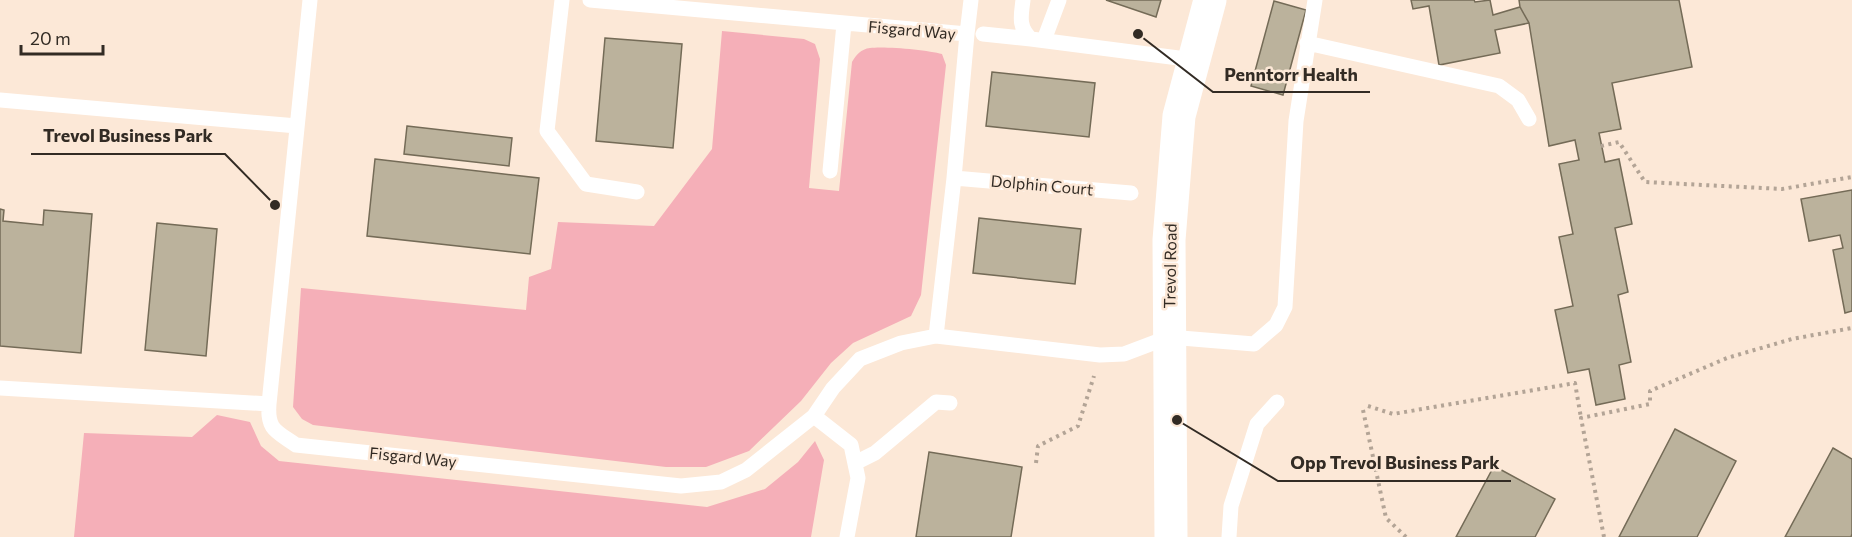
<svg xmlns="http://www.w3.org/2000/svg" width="1852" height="537" viewBox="0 0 1852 537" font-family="Commissioner,sans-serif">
<rect width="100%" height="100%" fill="#fce8d7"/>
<path fill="#f5afb8" d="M 722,31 L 804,39 L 815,44 L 820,59 L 809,188 L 839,191 L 852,62 C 856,55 861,49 870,48 C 884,46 928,50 942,54 L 946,65 L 921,295 L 911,316 L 853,343 L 831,363 L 801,401 L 749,451 L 706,467 L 666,467 L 313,425 L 302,419 L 293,407 L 301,288 L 526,310 L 529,277 L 551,269 L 558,222 L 654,226 L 712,149 Z
M 217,415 L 250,422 L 261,446 L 279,461 L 707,507 L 765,489 L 798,462 L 815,441 L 824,460 L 811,537 L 74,537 L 84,433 L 192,437 Z"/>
<path fill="#bbb29c" stroke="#746b57" stroke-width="1.5" d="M 1106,0 L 1161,0 L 1156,17 Z
M 1411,0 L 1474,0 L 1475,2 L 1490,0 L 1493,15 L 1520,7 L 1529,23 L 1495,30 L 1500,53 L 1439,65 L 1429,6 L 1413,9 Z
M 1519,0 L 1679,0 L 1692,67 L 1612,83 L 1621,129 L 1599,133 L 1605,162 L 1619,159 L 1632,224 L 1615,228 L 1628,292 L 1618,295 L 1631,362 L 1619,365 L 1625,399 L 1596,405 L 1589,369 L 1568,373 L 1555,310 L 1573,306 L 1559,237 L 1573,234 L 1559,164 L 1579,160 L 1575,140 L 1549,146 L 1529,23 L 1520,7 Z
M 1274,1 L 1306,10 L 1283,95 L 1251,86 Z
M 605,38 L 682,44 L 673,148 L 596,141 Z
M 992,72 L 1095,83 L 1089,137 L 986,126 Z
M 407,126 L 512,138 L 509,166 L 404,154 Z
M 375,159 L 539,178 L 530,254 L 367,236 Z
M 1852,190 L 1852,311 L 1845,313 L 1833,250 L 1843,248 L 1840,235 L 1809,241 L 1801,199 Z
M 0,209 L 4,210 L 3,221 L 43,225 L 44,210 L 92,214 L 81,353 L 0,346 Z
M 979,218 L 1081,229 L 1075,284 L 973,273 Z
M 157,223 L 217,229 L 206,356 L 145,350 Z
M 1675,429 L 1736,461 L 1697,537 L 1619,537 Z
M 1833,448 L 1852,459 L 1852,534 L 1851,537 L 1785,537 Z
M 929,452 L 1022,467 L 1011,537 L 916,537 Z
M 1494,466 L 1555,499 L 1535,537 L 1456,537 Z"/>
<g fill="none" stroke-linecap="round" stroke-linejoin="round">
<path stroke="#b3a496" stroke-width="4" stroke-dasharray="3 4.5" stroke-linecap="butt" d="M 1601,146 L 1619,142 L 1645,182 L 1782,189 L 1852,177
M 1368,406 L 1393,414 L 1575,383 L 1581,418
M 1363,410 L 1386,518 L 1406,537
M 1036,463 L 1038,446 L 1078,426 L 1094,376
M 1604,537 L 1581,418 L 1650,404 L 1650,391 L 1727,358 L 1792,339 L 1852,328"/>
<path stroke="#fff" stroke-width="15" d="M 310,0 L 269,404 C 267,430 276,431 296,445 L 681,486 L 721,482 L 746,470 L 814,416 L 833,388 L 860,359 L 901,343 L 936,336 L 1100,355 L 1124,354 L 1169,337 L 1254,344 L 1276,325 L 1285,307 L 1296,121 L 1315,0
M 562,0 L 547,131 L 586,184 L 637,192
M 590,0 L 967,34 L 954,178 L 936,336
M 1023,0 C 1021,16 1018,27 1031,39 L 1194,60
M 967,34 L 971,0
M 983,34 L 1031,39
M 1044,40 L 1059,0
M 1307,43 L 1499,86 L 1518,100 L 1529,119
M 0,100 L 297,126
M 830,171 L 844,24
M 954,178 L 1131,193
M 0,388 L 269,404
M 814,416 L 851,445 L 858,478 L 847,537
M 855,463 L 875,453 L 936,402 L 950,403
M 1229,537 L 1231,506 L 1257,424 L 1277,402"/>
<path stroke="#fff" stroke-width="33" d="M 1171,537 L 1169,240 L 1179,116 L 1210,0"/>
</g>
<g text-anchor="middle" stroke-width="5" stroke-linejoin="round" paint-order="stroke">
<g font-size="16" fill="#322b24" stroke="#fce8d7">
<text transform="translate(912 30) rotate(5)" y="6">Fisgard Way</text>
<text transform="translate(1042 185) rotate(5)" y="6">Dolphin Court</text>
<text transform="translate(1170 266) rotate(-89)" y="6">Trevol Road</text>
<text transform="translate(413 457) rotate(6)" y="6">Fisgard Way</text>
</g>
</g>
<path fill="none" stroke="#322b24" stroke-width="2" d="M1138 34L1213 92H1370M275 205L225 154H31M1177 420L1278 481H1511"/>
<g fill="#322b24" stroke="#fce8d7" stroke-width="2">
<circle cx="1138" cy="34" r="6"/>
<circle cx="275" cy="205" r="6"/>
<circle cx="1177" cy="420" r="6"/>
</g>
<g font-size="18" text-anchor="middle" font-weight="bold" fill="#322b24" stroke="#fce8d7" stroke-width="5" stroke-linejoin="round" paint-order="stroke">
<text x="1291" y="81">Penntorr Health</text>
<text x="128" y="142">Trevol Business Park</text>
<text x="1395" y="469">Opp Trevol Business Park</text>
</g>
<path d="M21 45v9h82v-9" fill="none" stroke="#322b24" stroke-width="3"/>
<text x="30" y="45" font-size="18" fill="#322b24" stroke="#fce8d7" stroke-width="4.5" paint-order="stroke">20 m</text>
</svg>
